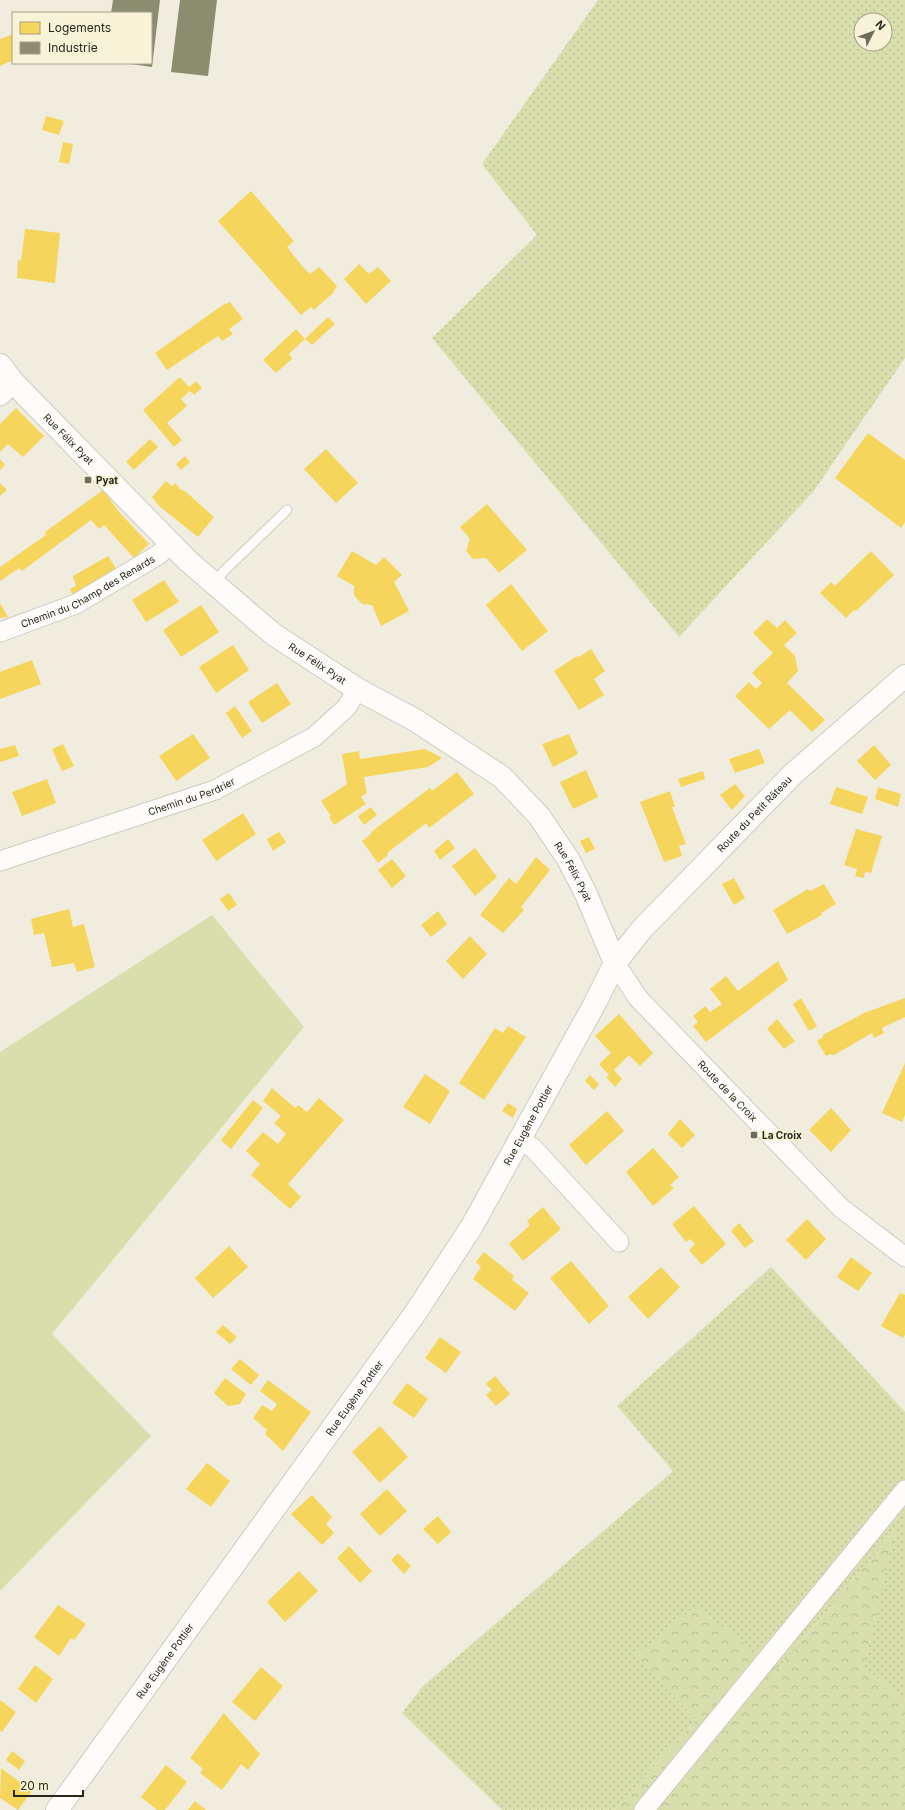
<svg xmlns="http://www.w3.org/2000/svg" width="905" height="1810" viewBox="0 0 905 1810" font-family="Inter,sans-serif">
<defs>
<pattern id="grass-dots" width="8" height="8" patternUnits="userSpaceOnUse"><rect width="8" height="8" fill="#d8dfad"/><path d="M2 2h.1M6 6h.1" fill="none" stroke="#b9bf94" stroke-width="1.8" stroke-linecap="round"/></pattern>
<pattern id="forest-crowns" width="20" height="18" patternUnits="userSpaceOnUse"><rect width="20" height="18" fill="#d8dfad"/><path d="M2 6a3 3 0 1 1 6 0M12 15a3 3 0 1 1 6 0" fill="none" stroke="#b9bf94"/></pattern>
</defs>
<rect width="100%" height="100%" fill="#f0edde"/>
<path fill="url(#grass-dots)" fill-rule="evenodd" d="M 598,0 L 905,0 L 905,358 L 813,492 L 679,637 L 432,338 L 537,235 L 482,164 ZM 861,20 L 885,20 L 885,44 L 861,44 Z
M 771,1267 L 905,1412 L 905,1700 L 864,1667 L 895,1530 L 779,1668 L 695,1607 L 635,1656 L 696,1720 L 614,1810 L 502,1810 L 402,1713 L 422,1687 L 673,1471 L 617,1406 Z"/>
<path fill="url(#forest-crowns)" d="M 896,1529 L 864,1667 L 905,1700 L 905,1810 L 614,1810 L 696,1720 L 635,1656 L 695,1607 L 779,1668 Z"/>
<path fill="#d8dfad" d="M 212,915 L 304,1027 L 52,1334 L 151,1436 L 0,1591 L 0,1052 Z"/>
<path fill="#f6d55c" d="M 13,34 L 13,60 L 0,66 L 0,39 Z
M 46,116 L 64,121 L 59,135 L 42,130 Z
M 63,142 L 73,144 L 69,164 L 59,162 Z
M 251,191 L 294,241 L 287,247 L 303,267 L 310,274 L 319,267 L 337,286 L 333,293 L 314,310 L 311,307 L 301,315 L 218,221 Z
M 25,229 L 60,233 L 55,283 L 17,278 L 18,260 L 21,261 Z
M 359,264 L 369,274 L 378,267 L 391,281 L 366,304 L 344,279 Z
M 230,302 L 243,319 L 229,329 L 233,334 L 222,341 L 218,336 L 167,370 L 155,353 L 223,305 Z
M 328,317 L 335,324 L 312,345 L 305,339 Z
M 296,329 L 305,339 L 289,354 L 292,359 L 276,373 L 263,360 Z
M 180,377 L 189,387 L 196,381 L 202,388 L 194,395 L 190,391 L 181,399 L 187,406 L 167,423 L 182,440 L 174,447 L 143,410 Z
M 16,408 L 44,436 L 23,457 L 8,444 L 0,452 L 0,424 Z
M 868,433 L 905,460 L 905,522 L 901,528 L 835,478 Z
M 150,439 L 158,447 L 134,470 L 126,462 Z
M 326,449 L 358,483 L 336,503 L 304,469 Z
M 185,456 L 190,462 L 181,470 L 176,464 Z
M 0,459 L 5,465 L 0,470 Z
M 166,481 L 172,486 L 175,483 L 179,487 L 178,488 L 186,492 L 214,517 L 198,537 L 159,506 L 152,497 Z
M 0,483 L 7,490 L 0,496 Z
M 103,490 L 120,513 L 149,544 L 134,558 L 104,525 L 99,529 L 91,520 L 22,571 L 19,568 L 0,581 L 0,567 L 46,535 L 45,532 Z
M 487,504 L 527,550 L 499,573 L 486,558 L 473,559 L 466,551 L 470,539 L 460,527 Z
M 352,551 L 376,565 L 384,557 L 402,575 L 394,582 L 409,611 L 381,626 L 372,605 L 362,604 L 354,595 L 354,586 L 337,576 Z
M 871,551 L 894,575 L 856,611 L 854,610 L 846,618 L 820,593 L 831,582 L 835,586 Z
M 108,556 L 117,570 L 72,594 L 70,589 L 76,586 L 73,576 Z
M 164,580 L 179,602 L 146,622 L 132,600 Z
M 511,584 L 548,631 L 522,651 L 486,605 Z
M 0,603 L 8,617 L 0,618 Z
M 201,605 L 219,632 L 181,657 L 163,630 Z
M 767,619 L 777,628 L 785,620 L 797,633 L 784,645 L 795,656 L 798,671 L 787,683 L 825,720 L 812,732 L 790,710 L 769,729 L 735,696 L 749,682 L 756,689 L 762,683 L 752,673 L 773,653 L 753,633 Z
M 233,645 L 249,670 L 216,693 L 199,667 Z
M 591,649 L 605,671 L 594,679 L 604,695 L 579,710 L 554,671 L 577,656 L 579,657 Z
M 32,660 L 41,684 L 0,699 L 0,672 Z
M 277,683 L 291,704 L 262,723 L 248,702 Z
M 235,706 L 252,731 L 242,738 L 226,713 Z
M 193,734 L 210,758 L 176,781 L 159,756 Z
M 569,734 L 578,754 L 553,767 L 542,744 Z
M 63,744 L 74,766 L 62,771 L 52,749 Z
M 15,745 L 19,756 L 0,762 L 0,749 Z
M 874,745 L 891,765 L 875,780 L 857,761 Z
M 425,749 L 442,758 L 428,767 L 364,777 L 367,793 L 361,797 L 366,804 L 334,825 L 329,817 L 331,816 L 321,801 L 347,784 L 342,754 L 359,751 L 360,759 Z
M 759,749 L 765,763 L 735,773 L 729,759 Z
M 586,770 L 598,797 L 573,809 L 560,782 Z
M 703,771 L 705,779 L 681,787 L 678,779 Z
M 457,772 L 474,794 L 429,828 L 426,823 L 387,853 L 388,855 L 378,863 L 362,841 L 371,834 L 371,832 L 430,788 L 432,791 Z
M 47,779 L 56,803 L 22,816 L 12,792 Z
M 735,784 L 745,796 L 732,810 L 720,795 Z
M 836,787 L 868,797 L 862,814 L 830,804 Z
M 878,787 L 901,794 L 898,807 L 875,799 Z
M 670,791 L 675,807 L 672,807 L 686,844 L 679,846 L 682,856 L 664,862 L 640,802 Z
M 371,807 L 377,815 L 364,825 L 358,816 Z
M 243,813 L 256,834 L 216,861 L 202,840 Z
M 856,829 L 882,836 L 871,873 L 865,872 L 864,878 L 855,876 L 857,869 L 844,865 Z
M 279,832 L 286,842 L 273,851 L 267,839 Z
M 589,837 L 595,849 L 586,853 L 580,841 Z
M 448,839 L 455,848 L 440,860 L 434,851 Z
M 475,848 L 497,877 L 475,896 L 452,866 Z
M 536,857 L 550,870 L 521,907 L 524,910 L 503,933 L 480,915 L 509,878 L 516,884 Z
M 392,859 L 406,876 L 392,888 L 378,870 Z
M 734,878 L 745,898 L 734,905 L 722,884 Z
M 824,884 L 836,904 L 821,913 L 822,915 L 787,934 L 773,910 L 808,889 L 810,891 Z
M 229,893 L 237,905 L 228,911 L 220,899 Z
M 69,909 L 73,927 L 84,924 L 95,967 L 77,972 L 74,963 L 52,967 L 44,933 L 34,935 L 31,919 Z
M 438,911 L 447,924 L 431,937 L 421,925 Z
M 470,936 L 487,954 L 463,979 L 446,961 Z
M 778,961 L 788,980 L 706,1042 L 693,1026 L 698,1022 L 693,1016 L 705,1006 L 710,1012 L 722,1004 L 710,989 L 726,976 L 738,991 Z
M 801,998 L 817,1026 L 809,1031 L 793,1004 Z
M 905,998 L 905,1017 L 882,1028 L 884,1033 L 874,1038 L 872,1033 L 834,1055 L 831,1054 L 826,1056 L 817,1041 L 823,1037 L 823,1035 L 836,1028 L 864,1013 Z
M 619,1014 L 653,1053 L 640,1066 L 629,1055 L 614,1070 L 622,1079 L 615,1087 L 606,1077 L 609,1075 L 599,1064 L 611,1053 L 595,1036 Z
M 777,1019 L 795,1041 L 784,1049 L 767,1029 Z
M 508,1026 L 526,1037 L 484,1100 L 459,1083 L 495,1028 L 503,1033 Z
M 905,1063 L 905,1115 L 902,1122 L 882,1113 Z
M 425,1074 L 450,1091 L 430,1124 L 403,1107 Z
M 590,1075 L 599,1084 L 594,1090 L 585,1081 Z
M 272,1088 L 295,1108 L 298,1105 L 307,1112 L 319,1098 L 344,1120 L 288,1184 L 301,1197 L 290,1209 L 251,1175 L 260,1164 L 246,1151 L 263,1132 L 278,1144 L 286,1134 L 274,1123 L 281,1116 L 263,1101 Z
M 253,1100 L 263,1108 L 231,1149 L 221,1140 Z
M 508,1103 L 517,1109 L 513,1118 L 502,1111 Z
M 831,1108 L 851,1130 L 831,1152 L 809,1130 Z
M 607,1111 L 624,1131 L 586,1165 L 569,1145 Z
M 680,1119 L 695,1135 L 682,1148 L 668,1134 Z
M 653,1148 L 679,1177 L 670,1185 L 674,1188 L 653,1206 L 626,1172 Z
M 694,1206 L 726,1244 L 702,1265 L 689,1250 L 695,1244 L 690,1239 L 686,1242 L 672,1224 Z
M 543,1207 L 561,1229 L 523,1261 L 509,1244 L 530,1225 L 527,1221 Z
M 807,1219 L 826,1239 L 806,1260 L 786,1240 Z
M 739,1223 L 754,1241 L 745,1248 L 731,1231 Z
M 229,1246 L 248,1267 L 213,1298 L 195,1278 Z
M 484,1252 L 514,1276 L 512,1280 L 529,1293 L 515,1311 L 473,1279 L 481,1267 L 476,1262 Z
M 851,1257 L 872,1273 L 858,1291 L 837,1277 Z
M 571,1261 L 609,1306 L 589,1324 L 550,1278 Z
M 661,1267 L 680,1287 L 648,1319 L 628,1297 Z
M 900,1293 L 905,1295 L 905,1335 L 903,1338 L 881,1326 Z
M 223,1325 L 237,1337 L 230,1344 L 216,1332 Z
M 440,1337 L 461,1352 L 446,1373 L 425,1358 Z
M 240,1359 L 259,1375 L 251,1385 L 231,1369 Z
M 495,1376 L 510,1394 L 496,1406 L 486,1395 L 492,1390 L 486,1384 Z
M 225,1378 L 246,1394 L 240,1404 L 228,1406 L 214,1393 Z
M 268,1380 L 311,1412 L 283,1451 L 265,1434 L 267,1430 L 253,1418 L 262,1405 L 272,1411 L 277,1404 L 260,1391 Z
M 407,1383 L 428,1399 L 414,1418 L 392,1403 Z
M 380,1426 L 408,1457 L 380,1483 L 352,1452 Z
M 207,1463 L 230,1481 L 211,1507 L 186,1489 Z
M 387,1489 L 407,1511 L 380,1536 L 360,1514 Z
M 312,1495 L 332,1517 L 326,1524 L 334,1533 L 322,1545 L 291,1514 Z
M 438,1516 L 451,1532 L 438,1544 L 423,1529 Z
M 349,1546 L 372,1571 L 360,1583 L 337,1558 Z
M 398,1553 L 411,1566 L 404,1574 L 391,1560 Z
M 299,1571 L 318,1591 L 285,1622 L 267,1602 Z
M 58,1605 L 86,1624 L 74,1640 L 71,1638 L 59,1656 L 34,1637 Z
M 35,1665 L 53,1679 L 36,1703 L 18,1689 Z
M 261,1667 L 283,1686 L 255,1721 L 232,1702 Z
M 0,1700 L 16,1712 L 2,1732 L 0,1731 Z
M 224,1713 L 260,1754 L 248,1770 L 241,1764 L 222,1790 L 200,1773 L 203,1769 L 190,1758 Z
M 12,1751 L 25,1761 L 19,1770 L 6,1760 Z
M 166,1765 L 187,1782 L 165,1810 L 157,1810 L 141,1797 Z
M 1,1768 L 32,1791 L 18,1810 L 0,1798 Z
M 195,1801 L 206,1810 L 188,1810 Z"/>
<path fill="#8c8c6e" d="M 113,0 L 160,0 L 152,67 L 131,64 L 151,63 L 151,13 L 111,13 Z
M 180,0 L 217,0 L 208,76 L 171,72 Z"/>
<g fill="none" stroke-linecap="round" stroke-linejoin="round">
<defs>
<path id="lane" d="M 214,583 L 224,571 L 287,510"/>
<g id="street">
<path d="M 0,396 L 14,383"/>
<path id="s1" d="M 0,632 L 76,604 L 158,555 L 171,544"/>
<path id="s2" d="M 0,861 L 215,790 L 314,737 L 347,707 L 357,689"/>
<path id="s3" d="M 615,963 L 638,998 L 841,1208 L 905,1257"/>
<path d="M 521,1140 L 533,1148 L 619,1242"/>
<path d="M 644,1810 L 905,1490"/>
</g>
<g id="secondary">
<path id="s4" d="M 0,365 L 14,383 L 188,561 L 273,634 L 357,689 L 415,720 L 502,777 L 539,816 L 568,859 L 586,894 L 615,963"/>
<path id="s5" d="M 57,1810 L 416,1312 L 472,1226 L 594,1005 L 615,963 L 642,929 L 794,773 L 905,676"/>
</g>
</defs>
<use href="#lane" stroke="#cdcbbf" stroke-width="11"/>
<use href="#street" stroke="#cdcbbf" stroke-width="21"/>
<use href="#secondary" stroke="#cdcbbf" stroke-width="24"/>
<use href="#lane" stroke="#fdfcfa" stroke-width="9"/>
<use href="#street" stroke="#fdfcfa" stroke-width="19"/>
<use href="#secondary" stroke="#fdfcfa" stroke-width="22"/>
</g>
<g fill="#6e6c60" stroke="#f8f3d6" stroke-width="1.5">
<rect x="84" y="476" width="8" height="8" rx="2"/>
<rect x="750" y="1131" width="8" height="8" rx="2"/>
</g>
<g text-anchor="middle" stroke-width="4" stroke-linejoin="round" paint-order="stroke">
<g font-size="10" fill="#28271c" stroke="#f8f3d6">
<text dy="4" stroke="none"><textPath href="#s4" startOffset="101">Rue Félix Pyat</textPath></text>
<text dy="4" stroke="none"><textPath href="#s1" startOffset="97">Chemin du Champ des Renards</textPath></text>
<text dy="4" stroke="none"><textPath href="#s4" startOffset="437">Rue Félix Pyat</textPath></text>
<text dy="4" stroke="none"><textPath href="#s2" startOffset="202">Chemin du Perdrier</textPath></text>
<text dy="4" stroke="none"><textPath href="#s5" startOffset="1220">Route du Petit Râteau</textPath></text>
<text dy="4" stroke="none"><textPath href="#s4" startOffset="773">Rue Félix Pyat</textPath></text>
<text dy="4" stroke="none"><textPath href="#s3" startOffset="171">Route de la Croix</textPath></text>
<text dy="4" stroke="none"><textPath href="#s5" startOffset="832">Rue Eugène Pottier</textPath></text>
<text dy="4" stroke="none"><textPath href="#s5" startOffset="508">Rue Eugène Pottier</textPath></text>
<text dy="4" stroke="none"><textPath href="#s5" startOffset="184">Rue Eugène Pottier</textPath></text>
</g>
<g font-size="10" font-weight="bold" fill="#28271c" stroke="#f8f3d6" text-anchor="start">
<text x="96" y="484">Pyat</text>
<text x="762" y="1139">La Croix</text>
</g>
</g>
<rect x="12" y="12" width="140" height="52" fill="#f8f3d6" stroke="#a5a18c"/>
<rect x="20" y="22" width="20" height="12" fill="#f6d55c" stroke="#a5a18c"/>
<text x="48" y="32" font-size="12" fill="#28271c">Logements</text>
<rect x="20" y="42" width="20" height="12" fill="#8c8c6e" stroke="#a5a18c"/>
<text x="48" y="52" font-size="12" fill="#28271c">Industrie</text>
<g transform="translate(873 32) rotate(48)"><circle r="19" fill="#f8f3d6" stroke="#a5a18c"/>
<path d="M0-3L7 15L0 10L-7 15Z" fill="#6e6c60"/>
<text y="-6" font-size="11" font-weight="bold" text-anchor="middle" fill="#28271c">N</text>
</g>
<path d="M14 1790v6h69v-6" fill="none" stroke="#28271c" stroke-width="2"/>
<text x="20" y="1790" font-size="12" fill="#28271c" stroke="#f8f3d6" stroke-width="3" paint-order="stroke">20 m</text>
</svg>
